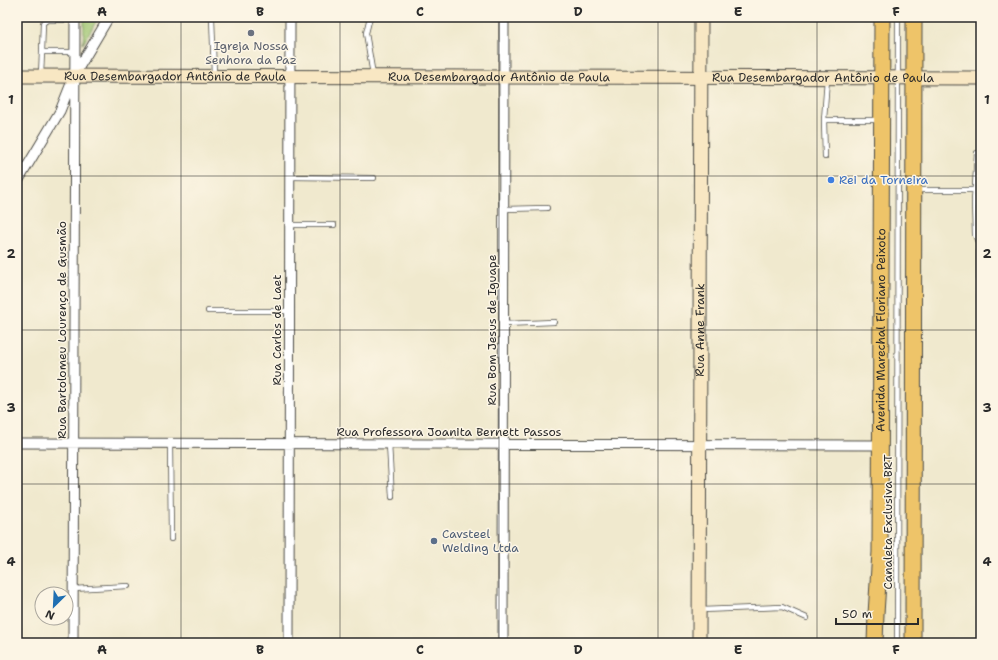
<svg xmlns="http://www.w3.org/2000/svg" width="998" height="660" viewBox="0 0 998 660" font-family="'Shantell Sans',sans-serif">
<rect width="100%" height="100%" fill="#fcf5e5"/>
<filter id="ink" filterUnits="userSpaceOnUse"><feTurbulence type="fractalNoise" baseFrequency=".025" numOctaves="2"/><feDisplacementMap in="SourceGraphic" scale="8" xChannelSelector="R" yChannelSelector="G"/><feConvolveMatrix kernelMatrix="1 2 1 2 8 2 1 2 1" color-interpolation-filters="sRGB"/></filter>
<filter id="wash" filterUnits="userSpaceOnUse"><feTurbulence type="fractalNoise" baseFrequency=".012" numOctaves="4" result="noise"/><feDisplacementMap in="SourceGraphic" scale="16" xChannelSelector="R" yChannelSelector="G"/><feGaussianBlur stdDeviation="0.9" result="paint"/><feColorMatrix in="noise" values="0 0 0 0 0 0 0 0 0 0 0 0 0 0 0 0 0 1.4 0 .05"/><feComposite in="paint" operator="in"/></filter>
<g filter="url(#wash)">
<rect width="100%" height="100%" fill="#f0e9ce"/>
<path fill="#9dc46f" stroke="#64784d" d="M 84,17 L 99,17 L 83,44 Z"/>
</g>
<g filter="url(#ink)">
<g fill="none" stroke-linecap="round" stroke-linejoin="round">
<defs>
<path id="service" d="M 212,17 L 214,75
M 370,17 L 366,33 L 373,75
M 42,52 L 43,23 L 47,20 L 75,20
M 41,75 L 42,52 L 75,52
M 827,79 L 824,120 L 880,120
M 824,120 L 825,157
M 977,153 L 974,202 L 975,235 L 979,244 L 980,313
M 290,177 L 374,178
M 917,190 L 975,190
M 504,209 L 547,208
M 290,225 L 334,225
M 208,311 L 289,311
M 504,324 L 554,322
M 170,443 L 171,539
M 389,444 L 392,497
M 73,589 L 128,586
M 701,610 L 782,607 L 807,618
M 897,643 L 898,17"/>
<path id="minor" d="M 17,183 L 60,111 L 74,76 L 109,17
M 17,443 L 880,445
M 73,643 L 75,17
M 289,643 L 290,17
M 503,643 L 504,17"/>
<g id="secondary">
<path id="s1" d="M 17,76 L 981,78"/>
<path id="s2" d="M 699,643 L 701,17"/>
</g>
<g id="primary">
<path id="s3" d="M 875,643 L 876,614 L 880,552 L 882,17"/>
<path d="M 913,643 L 914,17"/>
</g>
</defs>
<use href="#service" stroke="#494843" stroke-width="6"/>
<use href="#minor" stroke="#494843" stroke-width="11"/>
<use href="#secondary" stroke="#494843" stroke-width="15"/>
<use href="#primary" stroke="#494843" stroke-width="17"/>
<use href="#service" stroke="#fff" stroke-width="4.5"/>
<use href="#minor" stroke="#fff" stroke-width="9"/>
<use href="#secondary" stroke="#f8e7c3" stroke-width="13"/>
<use href="#primary" stroke="#eec469" stroke-width="15"/>
</g>
</g>
<path fill="none" stroke="#2b2b2b" stroke-width="1" stroke-opacity="0.55" d="M 181,17 L 181,643M 340,17 L 340,643M 499,17 L 499,643M 658,17 L 658,643M 817,17 L 817,643M 17,176 L 981,176M 17,330 L 981,330M 17,484 L 981,484"/>
<circle fill="#6b7280" stroke="#fcf5e5" stroke-width="1.5" cx="251" cy="33" r="4"/>
<circle fill="#3f7fe0" stroke="#fcf5e5" stroke-width="1.5" cx="831" cy="180" r="4"/>
<circle fill="#5c6f8a" stroke="#fcf5e5" stroke-width="1.5" cx="434" cy="541" r="4"/>
<g text-anchor="middle" stroke-width="3" stroke-linejoin="round" paint-order="stroke">
<g font-size="12" fill="#5b616d" stroke="#fcf5e5">
<text x="251" y="50">Igreja Nossa<tspan x="251" dy="14">Senhora da Paz</tspan></text>
</g>
<g font-size="12" fill="#2b2b2b" stroke="#fcf5e5">
<text dy="4" stroke="none"><textPath href="#s1" startOffset="158">Rua Desembargador Antônio de Paula</textPath></text>
<text dy="4" stroke="none"><textPath href="#s1" startOffset="482">Rua Desembargador Antônio de Paula</textPath></text>
<text dy="4" stroke="none"><textPath href="#s1" startOffset="806">Rua Desembargador Antônio de Paula</textPath></text>
<text transform="translate(62 330) rotate(-90)" y="4">Rua Bartolomeu Lourenço de Gusmão</text>
<text transform="translate(277 330) rotate(-90)" y="4">Rua Carlos de Laet</text>
<text transform="translate(492 330) rotate(-90)" y="4">Rua Bom Jesus de Iguape</text>
<text dy="4" stroke="none"><textPath href="#s2" startOffset="313">Rua Anne Frank</textPath></text>
<text dy="4" stroke="none"><textPath href="#s3" startOffset="313">Avenida Marechal Floriano Peixoto</textPath></text>
<text x="449" y="436">Rua Professora Joanita Bernett Passos</text>
<text transform="translate(888 522) rotate(-90)" y="4">Canaleta Exclusiva BRT</text>
</g>
<g font-size="12" fill="#366cbe" stroke="#fcf5e5" text-anchor="start">
<text x="839" y="184">Rei da Torneira</text>
</g>
<g font-size="12" fill="#4e5e75" stroke="#fcf5e5" text-anchor="start">
<text x="442" y="538">Cavsteel<tspan x="442" dy="14">Welding Ltda</tspan></text>
</g>
</g>
<rect width="998" height="660" fill="none" stroke="#fcf5e5" stroke-width="44"/>
<g transform="translate(54 606) rotate(204)"><circle r="19" fill="#fcf5e5" stroke="#a8a49b"/>
<path d="M0-3L7 15L0 10L-7 15Z" fill="#1f6fb2"/>
<text y="-6" font-size="11" font-weight="bold" text-anchor="middle" fill="#2b2b2b">N</text>
</g>
<path d="M836 618v6h82v-6" fill="none" stroke="#2b2b2b" stroke-width="2"/>
<text x="842" y="618" font-size="12" fill="#2b2b2b" stroke="#fcf5e5" stroke-width="3" paint-order="stroke">50 m</text>
<rect x="22" y="22" width="954" height="616" fill="none" stroke="#2b2b2b" stroke-width="1.5"/>
<g font-size="13" text-anchor="middle" font-weight="bold" fill="#2b2b2b">
<text x="102" y="16">A</text>
<text x="260" y="16">B</text>
<text x="420" y="16">C</text>
<text x="578" y="16">D</text>
<text x="738" y="16">E</text>
<text x="896" y="16">F</text>
<text x="11" y="104">1</text>
<text x="987" y="104">1</text>
<text x="11" y="258">2</text>
<text x="987" y="258">2</text>
<text x="11" y="412">3</text>
<text x="987" y="412">3</text>
<text x="11" y="566">4</text>
<text x="987" y="566">4</text>
<text x="102" y="654">A</text>
<text x="260" y="654">B</text>
<text x="420" y="654">C</text>
<text x="578" y="654">D</text>
<text x="738" y="654">E</text>
<text x="896" y="654">F</text>
</g>
</svg>
